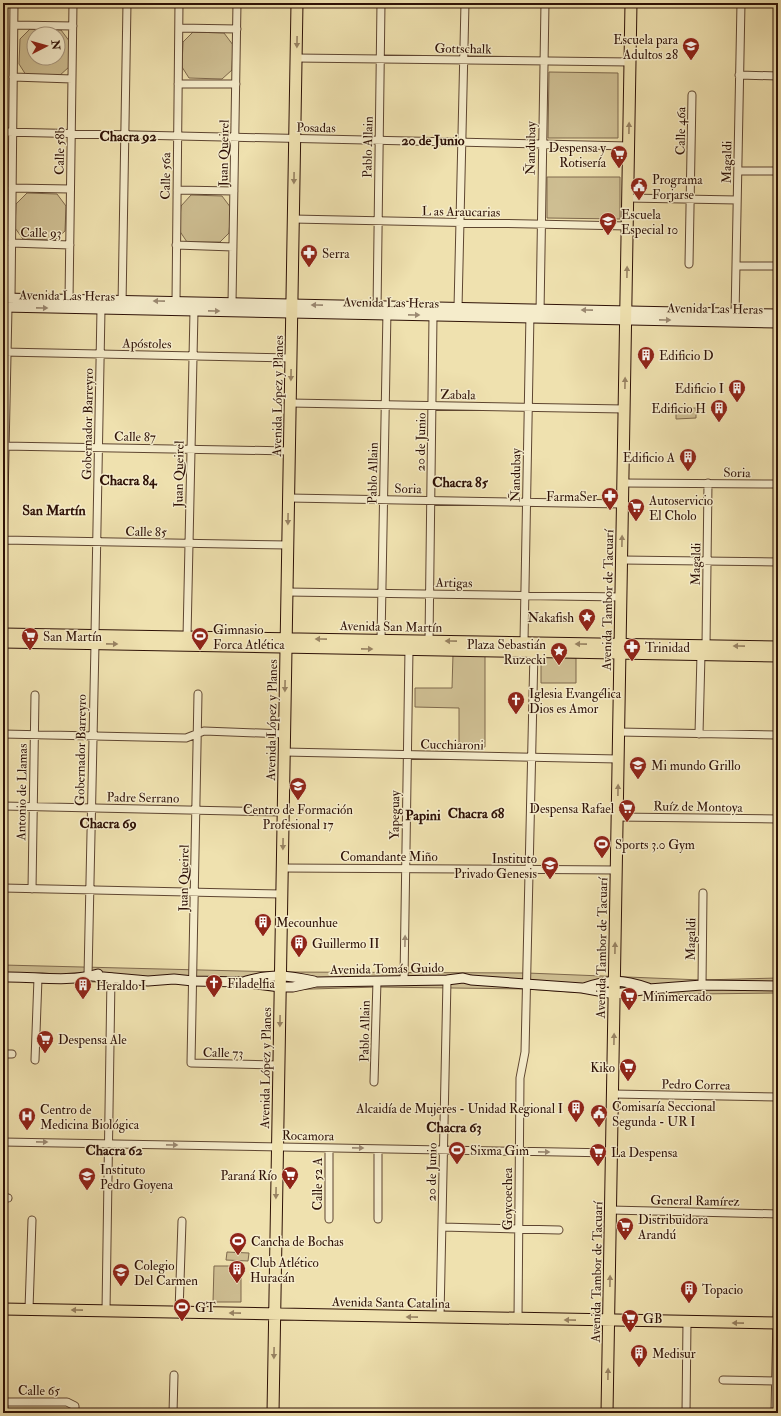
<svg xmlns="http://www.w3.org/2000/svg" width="781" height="1416" viewBox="0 0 781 1416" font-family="'IM FELL Double Pica',serif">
<rect width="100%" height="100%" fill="#efe1af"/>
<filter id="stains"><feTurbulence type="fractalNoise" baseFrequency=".005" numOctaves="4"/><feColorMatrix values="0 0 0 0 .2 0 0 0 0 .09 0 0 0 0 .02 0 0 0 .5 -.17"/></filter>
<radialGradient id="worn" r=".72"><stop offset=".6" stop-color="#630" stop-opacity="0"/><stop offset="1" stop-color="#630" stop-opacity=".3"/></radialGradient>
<path fill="#cebe92" stroke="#7e684c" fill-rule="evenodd" d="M 30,29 L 61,30 L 70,42 L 69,67 L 59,76 L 26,75 L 19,64 L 20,39 ZM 34,34 L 58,34 L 58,58 L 34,58 Z
M 193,32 L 224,33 L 233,45 L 232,70 L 222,79 L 189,78 L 182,67 L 183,42 Z
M 549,72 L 618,73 L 618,138 L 548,138 Z
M 547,177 L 620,177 L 620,219 L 547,218 Z
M 27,193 L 57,194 L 66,206 L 65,231 L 55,240 L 23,239 L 15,228 L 16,204 Z
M 191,195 L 222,196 L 231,208 L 229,233 L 220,242 L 187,242 L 179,230 L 181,206 Z
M 696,408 L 696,418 L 676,419 L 676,409 Z
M 453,654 L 485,654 L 485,747 L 459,747 L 459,708 L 415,707 L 415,688 L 452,688 Z
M 541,657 L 576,658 L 576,683 L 541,683 Z
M 3,965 L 280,972 L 527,973 L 702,980 L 778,978 L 778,993 L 615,995 L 527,989 L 377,987 L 280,990 L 193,984 L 3,980 Z
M 227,1252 L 249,1253 L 248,1261 L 226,1260 Z
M 214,1266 L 241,1266 L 241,1302 L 213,1302 Z"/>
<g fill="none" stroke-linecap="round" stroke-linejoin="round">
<defs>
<path id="street" d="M 14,25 L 73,26
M 179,28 L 237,29
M 296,58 L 630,62
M 739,75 L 778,76
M 13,77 L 72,79
M 178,84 L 236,84
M 3,132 L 629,146
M 738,171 L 778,171
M 12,188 L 70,189
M 177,190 L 234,191
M 628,198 L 737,200
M 293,219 L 628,226
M 11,243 L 70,245
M 176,245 L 233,247
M 689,264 L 692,95
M 736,266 L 778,266
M 11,298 L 14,3
M 69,300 L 73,3
M 176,302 L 179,3
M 232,303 L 237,3
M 122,305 L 127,3
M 458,308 L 465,3
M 377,311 L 381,3
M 540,313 L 545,3
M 735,317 L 741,3
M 3,352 L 291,358
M 290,403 L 624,409
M 3,446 L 290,451
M 623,483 L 778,484
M 289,498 L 623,504
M 3,540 L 288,545
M 3,548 L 8,307
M 622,560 L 778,562
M 287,592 L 621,597
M 95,635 L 101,309
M 187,637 L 194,311
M 381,640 L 387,310
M 429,641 L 433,316
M 524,642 L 530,313
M 706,646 L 708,483
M 198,694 L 191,1063 L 279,1065
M 619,732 L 778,735
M 3,734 L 186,738 L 204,731 L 285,734
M 699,734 L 701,654
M 284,752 L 618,759
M 3,806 L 283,812
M 617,817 L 778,819
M 282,868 L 616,870
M 3,888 L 282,894
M 32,889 L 35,695
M 88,976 L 95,644
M 404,980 L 409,649
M 702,985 L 703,893
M 3,1054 L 12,1054
M 35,1060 L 38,978
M 374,1082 L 377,981
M 613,1094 L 778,1097
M 3,1142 L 612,1153
M 329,1148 L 329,1219
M 3,1197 L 8,1198
M 611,1210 L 778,1214
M 378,1219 L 378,1149
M 442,1227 L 559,1230
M 29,1309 L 32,1220
M 106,1311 L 111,977
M 179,1312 L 182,1221
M 440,1317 L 447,980
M 518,1319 L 520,1078 L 525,1052 L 534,651
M 723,1380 L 776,1381
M 3,1402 L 67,1402 L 75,1406 L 75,1413
M 173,1413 L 174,1375
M 686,1413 L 687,1322
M 775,1413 L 778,1265"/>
<path id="secondary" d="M 3,298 L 778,314
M 3,307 L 778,323
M 92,976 L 148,981 L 174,979 L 193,981 L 242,982 L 280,987 L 293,987 L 316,982 L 447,980 L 463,978 L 471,980 L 582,988 L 615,994 L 649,989 L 702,985 L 778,986
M 3,977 C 34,976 67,983 98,974
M 246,981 C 272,974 287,975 314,981
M 584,988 C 610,979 622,979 648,988"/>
<path id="primary" d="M 3,634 L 778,647
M 3,642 L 778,656
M 3,1309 L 778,1323
M 273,1413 L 297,3
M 607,1413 L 631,3"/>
</defs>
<use href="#street" stroke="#5e4530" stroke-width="9"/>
<use href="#secondary" stroke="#2e1106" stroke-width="11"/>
<use href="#primary" stroke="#2e1106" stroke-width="13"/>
<use href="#street" stroke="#f5eccb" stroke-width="7"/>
<use href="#secondary" stroke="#f5eccb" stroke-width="9"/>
<use href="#primary" stroke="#efe1af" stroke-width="11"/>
</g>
<defs><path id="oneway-solid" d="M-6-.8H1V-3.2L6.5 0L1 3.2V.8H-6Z"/></defs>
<g fill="#988363">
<use href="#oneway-solid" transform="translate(297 42) rotate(91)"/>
<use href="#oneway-solid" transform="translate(629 128) rotate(-89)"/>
<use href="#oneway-solid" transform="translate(294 178) rotate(91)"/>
<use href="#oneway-solid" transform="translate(627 272) rotate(-89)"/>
<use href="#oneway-solid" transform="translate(291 375) rotate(91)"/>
<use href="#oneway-solid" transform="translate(625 383) rotate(-89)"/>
<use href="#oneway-solid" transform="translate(288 519) rotate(91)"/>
<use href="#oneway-solid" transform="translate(622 541) rotate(-89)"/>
<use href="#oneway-solid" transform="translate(321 639) rotate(-179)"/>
<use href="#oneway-solid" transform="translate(451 641) rotate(-179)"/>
<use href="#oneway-solid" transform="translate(112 644) rotate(1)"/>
<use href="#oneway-solid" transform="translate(581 644) rotate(-179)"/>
<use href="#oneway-solid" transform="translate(739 646) rotate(-179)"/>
<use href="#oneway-solid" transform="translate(367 649) rotate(1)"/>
<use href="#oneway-solid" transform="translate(285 686) rotate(91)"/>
<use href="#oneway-solid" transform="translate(618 790) rotate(-89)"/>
<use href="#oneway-solid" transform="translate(283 844) rotate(91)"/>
<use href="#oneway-solid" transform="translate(615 948) rotate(-89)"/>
<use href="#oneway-solid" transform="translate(280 1021) rotate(91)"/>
<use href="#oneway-solid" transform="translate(614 1039) rotate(-89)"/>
<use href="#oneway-solid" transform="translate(276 1193) rotate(91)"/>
<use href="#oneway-solid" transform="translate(610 1281) rotate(-89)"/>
<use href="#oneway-solid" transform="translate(77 1310) rotate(-179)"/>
<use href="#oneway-solid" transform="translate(235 1313) rotate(-179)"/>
<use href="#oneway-solid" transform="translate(412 1317) rotate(-179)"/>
<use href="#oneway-solid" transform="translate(570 1320) rotate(-179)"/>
<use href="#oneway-solid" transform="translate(738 1323) rotate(-179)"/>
<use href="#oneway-solid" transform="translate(274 1353) rotate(91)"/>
<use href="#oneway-solid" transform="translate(608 1374) rotate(-89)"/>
</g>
<g fill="#9b8972">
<use href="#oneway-solid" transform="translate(159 301) rotate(-179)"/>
<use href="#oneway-solid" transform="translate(317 305) rotate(-179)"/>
<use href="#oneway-solid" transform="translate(42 308) rotate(1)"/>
<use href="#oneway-solid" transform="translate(587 310) rotate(-179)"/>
<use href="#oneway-solid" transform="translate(214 311) rotate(1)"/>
<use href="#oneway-solid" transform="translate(414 315) rotate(1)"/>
<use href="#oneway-solid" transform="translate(665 320) rotate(1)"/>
<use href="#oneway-solid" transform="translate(405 941) rotate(-89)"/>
<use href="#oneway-solid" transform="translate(42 1142) rotate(1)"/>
<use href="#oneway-solid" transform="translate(172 1145) rotate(1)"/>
<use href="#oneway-solid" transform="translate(358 1148) rotate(1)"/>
<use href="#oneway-solid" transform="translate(544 1152) rotate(1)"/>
</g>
<defs>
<symbol id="school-pin" viewBox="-11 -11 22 30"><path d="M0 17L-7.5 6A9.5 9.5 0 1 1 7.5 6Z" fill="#8f2418" stroke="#f5eccb"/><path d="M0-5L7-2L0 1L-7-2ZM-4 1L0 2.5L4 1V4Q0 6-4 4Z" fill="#fff"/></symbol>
<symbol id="supermarket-pin" viewBox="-11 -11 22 30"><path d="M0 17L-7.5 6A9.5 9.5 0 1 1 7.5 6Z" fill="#8f2418" stroke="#f5eccb"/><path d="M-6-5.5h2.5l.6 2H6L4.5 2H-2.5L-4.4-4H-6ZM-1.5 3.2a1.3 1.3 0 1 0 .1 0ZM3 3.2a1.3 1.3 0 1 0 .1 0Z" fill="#fff"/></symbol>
<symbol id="civic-pin" viewBox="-11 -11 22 30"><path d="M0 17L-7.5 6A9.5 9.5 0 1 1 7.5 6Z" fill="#8f2418" stroke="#f5eccb"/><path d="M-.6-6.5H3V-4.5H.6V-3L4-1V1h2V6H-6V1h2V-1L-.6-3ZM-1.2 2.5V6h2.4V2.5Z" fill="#fff"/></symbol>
<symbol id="pharmacy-pin" viewBox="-11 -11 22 30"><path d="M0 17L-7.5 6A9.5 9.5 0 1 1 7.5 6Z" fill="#8f2418" stroke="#f5eccb"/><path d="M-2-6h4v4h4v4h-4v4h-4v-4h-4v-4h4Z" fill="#fff"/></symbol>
<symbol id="building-pin" viewBox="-11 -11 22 30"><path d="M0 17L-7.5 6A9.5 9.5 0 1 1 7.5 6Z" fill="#8f2418" stroke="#f5eccb"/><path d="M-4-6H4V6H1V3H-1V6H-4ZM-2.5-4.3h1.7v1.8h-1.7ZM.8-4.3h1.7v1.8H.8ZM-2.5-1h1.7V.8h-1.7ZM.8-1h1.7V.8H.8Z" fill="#fff"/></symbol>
<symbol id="sight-pin" viewBox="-11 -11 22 30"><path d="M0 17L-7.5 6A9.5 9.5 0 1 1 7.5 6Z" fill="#8f2418" stroke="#f5eccb"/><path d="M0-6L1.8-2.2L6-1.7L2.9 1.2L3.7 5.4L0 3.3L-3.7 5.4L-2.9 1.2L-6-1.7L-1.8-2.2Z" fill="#fff"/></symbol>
<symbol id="stadium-pin" viewBox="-11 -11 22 30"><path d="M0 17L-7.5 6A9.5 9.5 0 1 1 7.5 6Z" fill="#8f2418" stroke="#f5eccb"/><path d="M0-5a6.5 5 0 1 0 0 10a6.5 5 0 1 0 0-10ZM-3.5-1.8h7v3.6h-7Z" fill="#fff"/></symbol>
<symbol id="church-pin" viewBox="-11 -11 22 30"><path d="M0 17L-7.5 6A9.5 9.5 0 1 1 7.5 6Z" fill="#8f2418" stroke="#f5eccb"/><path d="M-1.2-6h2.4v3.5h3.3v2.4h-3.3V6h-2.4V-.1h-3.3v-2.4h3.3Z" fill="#fff"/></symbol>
<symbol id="hospital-pin" viewBox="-11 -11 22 30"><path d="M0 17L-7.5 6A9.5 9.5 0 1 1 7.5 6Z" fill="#8f2418" stroke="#f5eccb"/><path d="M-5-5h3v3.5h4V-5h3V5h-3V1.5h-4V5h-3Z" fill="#fff"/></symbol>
</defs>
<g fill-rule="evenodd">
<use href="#school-pin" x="681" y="36" width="20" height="27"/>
<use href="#supermarket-pin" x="609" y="144" width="20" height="27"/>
<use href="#civic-pin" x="629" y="176" width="20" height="27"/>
<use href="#school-pin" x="598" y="211" width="20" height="27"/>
<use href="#pharmacy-pin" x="299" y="243" width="20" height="27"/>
<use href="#building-pin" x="636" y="345" width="20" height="27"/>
<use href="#building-pin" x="727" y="378" width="20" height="27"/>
<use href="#building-pin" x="709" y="398" width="20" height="27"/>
<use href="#building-pin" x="678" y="447" width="20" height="27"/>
<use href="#pharmacy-pin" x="600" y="486" width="20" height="27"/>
<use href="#supermarket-pin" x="626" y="497" width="20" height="27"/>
<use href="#sight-pin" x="577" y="607" width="20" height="27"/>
<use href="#supermarket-pin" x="20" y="626" width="20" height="27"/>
<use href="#stadium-pin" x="190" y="626" width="20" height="27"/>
<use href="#pharmacy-pin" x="622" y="637" width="20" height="27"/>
<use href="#sight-pin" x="549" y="641" width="20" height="27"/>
<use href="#church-pin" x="506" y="690" width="20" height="27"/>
<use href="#school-pin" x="628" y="755" width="20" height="27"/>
<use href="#school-pin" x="288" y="776" width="20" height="27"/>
<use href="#supermarket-pin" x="617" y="798" width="20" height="27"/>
<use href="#stadium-pin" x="592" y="834" width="20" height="27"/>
<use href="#school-pin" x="540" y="855" width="20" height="27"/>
<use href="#building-pin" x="253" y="912" width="20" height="27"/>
<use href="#building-pin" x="289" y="933" width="20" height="27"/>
<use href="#church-pin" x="204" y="973" width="20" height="27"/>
<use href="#building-pin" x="73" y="975" width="20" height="27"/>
<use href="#supermarket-pin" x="619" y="986" width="20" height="27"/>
<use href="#supermarket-pin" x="35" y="1029" width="20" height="27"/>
<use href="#supermarket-pin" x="618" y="1057" width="20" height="27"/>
<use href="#building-pin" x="566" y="1098" width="20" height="27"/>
<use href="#civic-pin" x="589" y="1103" width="20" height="27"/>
<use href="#hospital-pin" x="17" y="1106" width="20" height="27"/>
<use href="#stadium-pin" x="447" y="1140" width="20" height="27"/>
<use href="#supermarket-pin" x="588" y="1142" width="20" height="27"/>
<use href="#supermarket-pin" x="280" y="1165" width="20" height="27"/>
<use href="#school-pin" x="77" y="1166" width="20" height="27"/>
<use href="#supermarket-pin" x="615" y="1216" width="20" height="27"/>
<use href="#stadium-pin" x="228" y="1231" width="20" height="27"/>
<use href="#building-pin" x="227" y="1259" width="20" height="27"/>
<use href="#school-pin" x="111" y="1262" width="20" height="27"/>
<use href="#building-pin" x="679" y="1279" width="20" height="27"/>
<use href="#stadium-pin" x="172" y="1297" width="20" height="27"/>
<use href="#supermarket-pin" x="620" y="1308" width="20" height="27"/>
<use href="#building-pin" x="629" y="1343" width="20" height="27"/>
</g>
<g text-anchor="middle" stroke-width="3" stroke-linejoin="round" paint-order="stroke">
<g font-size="13" fill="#2e1106" stroke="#f5eccb" text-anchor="start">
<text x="678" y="44" text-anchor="end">Escuela para<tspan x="678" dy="15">Adultos 28</tspan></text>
<text x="606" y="152" text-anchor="end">Despensa y<tspan x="606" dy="15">Rotisería</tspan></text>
<text x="652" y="184">Programa<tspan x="652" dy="15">Forjarse</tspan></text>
<text x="621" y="219">Escuela<tspan x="621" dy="15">Especial 10</tspan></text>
<text x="322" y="258">Serra</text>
<text x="659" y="360">Edificio D</text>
<text x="724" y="393" text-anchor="end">Edificio I</text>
<text x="706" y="413" text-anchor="end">Edificio H</text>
<text x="675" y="462" text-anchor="end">Edificio A</text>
<text x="597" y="501" text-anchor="end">FarmaSer</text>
<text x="649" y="505">Autoservicio<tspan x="649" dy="15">El Cholo</tspan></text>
<text x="574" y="622" text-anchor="end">Nakafish</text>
<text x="213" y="634">Gimnasio<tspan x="213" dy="15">Forca Atlética</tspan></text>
<text x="43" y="641">San Martín</text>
<text x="546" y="649" text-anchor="end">Plaza Sebastián<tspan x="546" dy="15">Ruzecki</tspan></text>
<text x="645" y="652">Trinidad</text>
<text x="529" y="698">Iglesia Evangélica<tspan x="529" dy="15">Dios es Amor</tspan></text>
<text x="651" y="770">Mi mundo Grillo</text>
<text x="614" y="813" text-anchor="end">Despensa Rafael</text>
<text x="298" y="814" text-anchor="middle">Centro de Formación<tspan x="298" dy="15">Profesional 17</tspan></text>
<text x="615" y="849">Sports 3.0 Gym</text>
<text x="537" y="863" text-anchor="end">Instituto<tspan x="537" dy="15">Privado Genesis</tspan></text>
<text x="276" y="927">Mecounhue</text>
<text x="312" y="948">Guillermo II</text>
<text x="227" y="988">Filadelfia</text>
<text x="96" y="990">Heraldo I</text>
<text x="642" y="1001">Minimercado</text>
<text x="58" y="1044">Despensa Ale</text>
<text x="615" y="1072" text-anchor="end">Kiko</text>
<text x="612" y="1111">Comisaría Seccional<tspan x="612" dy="15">Segunda - UR I</tspan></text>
<text x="563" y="1113" text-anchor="end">Alcaidía de Mujeres - Unidad Regional I</text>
<text x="40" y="1114">Centro de<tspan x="40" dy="15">Medicina Biológica</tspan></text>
<text x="470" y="1155">Sixma Gim</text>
<text x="611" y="1157">La Despensa</text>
<text x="100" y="1174">Instituto<tspan x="100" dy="15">Pedro Goyena</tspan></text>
<text x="277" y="1180" text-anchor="end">Paraná Río</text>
<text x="638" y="1224">Distribuidora<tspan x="638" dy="15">Arandú</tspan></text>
<text x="251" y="1246">Cancha de Bochas</text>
<text x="250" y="1267">Club Atlético<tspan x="250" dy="15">Huracán</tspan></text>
<text x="134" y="1270">Colegio<tspan x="134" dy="15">Del Carmen</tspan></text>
<text x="702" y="1294">Topacio</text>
<text x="195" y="1312">GT</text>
<text x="643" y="1323">GB</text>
<text x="652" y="1358">Medisur</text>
</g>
<g font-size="13" fill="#2e1106" stroke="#f5eccb">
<text transform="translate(463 48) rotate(1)" y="5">Gottschalk</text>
<text transform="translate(316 127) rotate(1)" y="5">Posadas</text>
<text transform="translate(680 131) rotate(-89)" y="5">Calle 46a</text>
<text transform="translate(367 147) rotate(-89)" y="5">Pablo Allain</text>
<text transform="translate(530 148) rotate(-89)" y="5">Ñandubay</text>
<text transform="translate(59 151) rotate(-89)" y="5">Calle 58b</text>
<text transform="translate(223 153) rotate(-89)" y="5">Juan Queirel</text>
<text transform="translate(726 162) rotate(-89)" y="5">Magaldi</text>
<text transform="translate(165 176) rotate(-89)" y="5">Calle 56a</text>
<text transform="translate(461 211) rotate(1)" y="5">L as Araucarias</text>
<text transform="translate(41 232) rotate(1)" y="5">Calle 93</text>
<text transform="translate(67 295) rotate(1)" y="5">Avenida Las Heras</text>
<text transform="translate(391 302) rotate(1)" y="5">Avenida Las Heras</text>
<text transform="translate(715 308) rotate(1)" y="5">Avenida Las Heras</text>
<text transform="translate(147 343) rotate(1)" y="5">Apóstoles</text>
<text transform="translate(458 394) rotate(1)" y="5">Zabala</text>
<text transform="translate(277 396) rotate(-89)" y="5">Avenida López y Planes</text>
<text transform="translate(87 424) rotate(-89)" y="5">Gobernador Barreyro</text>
<text transform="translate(135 436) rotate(1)" y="5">Calle 87</text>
<text transform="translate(420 442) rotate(-89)" y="5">20 de Junio</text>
<text transform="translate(737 472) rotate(1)" y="5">Soria</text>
<text transform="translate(372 473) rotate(-89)" y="5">Pablo Allain</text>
<text transform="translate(178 474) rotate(-89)" y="5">Juan Queirel</text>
<text transform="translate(515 475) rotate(-89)" y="5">Ñandubay</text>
<text transform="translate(408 488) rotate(1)" y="5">Soria</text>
<text transform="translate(146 531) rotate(1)" y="5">Calle 85</text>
<text transform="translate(695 564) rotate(-89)" y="5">Magaldi</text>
<text transform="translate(454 582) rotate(1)" y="5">Artigas</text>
<text transform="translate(607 600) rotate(-89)" y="5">Avenida Tambor de Tacuarí</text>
<text transform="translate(391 626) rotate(1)" y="5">Avenida San Martín</text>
<text transform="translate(271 720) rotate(-89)" y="5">Avenida López y Planes</text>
<text transform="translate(452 744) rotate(1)" y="5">Cucchiaroni</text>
<text transform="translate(80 750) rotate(-89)" y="5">Gobernador Barreyro</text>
<text transform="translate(21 792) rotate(-89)" y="5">Antonio de Llamas</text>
<text transform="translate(143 797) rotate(1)" y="5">Padre Serrano</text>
<text transform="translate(698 806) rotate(1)" y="5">Ruíz de Montoya</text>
<text transform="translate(394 815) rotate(-89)" y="5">Yapeguay</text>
<text x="389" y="861">Comandante Miño</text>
<text transform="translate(183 878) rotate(-89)" y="5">Juan Queirel</text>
<text transform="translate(690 939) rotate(-89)" y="5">Magaldi</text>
<text transform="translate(601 948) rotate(-89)" y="5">Avenida Tambor de Tacuarí</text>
<text transform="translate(387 968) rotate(-1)" y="5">Avenida Tomás Guido</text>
<text transform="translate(364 1031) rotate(-89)" y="5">Pablo Allain</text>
<text transform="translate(223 1052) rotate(1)" y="5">Calle 73</text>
<text transform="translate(265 1068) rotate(-89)" y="5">Avenida López y Planes</text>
<text transform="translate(696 1084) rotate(1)" y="5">Pedro Correa</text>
<text transform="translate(308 1135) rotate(1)" y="5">Rocamora</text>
<text transform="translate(431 1172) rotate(-89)" y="5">20 de Junio</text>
<text transform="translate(317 1184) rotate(-90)" y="5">Calle 52 A</text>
<text transform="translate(507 1199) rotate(-90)" y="5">Goycoechea</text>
<text transform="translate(695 1200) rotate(1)" y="5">General Ramírez</text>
<text transform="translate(596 1272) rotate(-89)" y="5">Avenida Tambor de Tacuarí</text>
<text transform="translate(391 1302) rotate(1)" y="5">Avenida Santa Catalina</text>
<text x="39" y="1395">Calle 65</text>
</g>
<g font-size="14" font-weight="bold" fill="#2e1106" stroke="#f5eccb">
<text x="128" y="141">Chacra 92</text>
<text x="433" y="145">20 de Junio</text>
<text x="128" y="485">Chacra 84</text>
<text x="460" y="487">Chacra 85</text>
<text x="54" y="515">San Martín</text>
<text x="476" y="818">Chacra 68</text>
<text x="423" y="820">Papini</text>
<text x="108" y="828">Chacra 69</text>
<text x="454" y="1132">Chacra 63</text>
<text x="114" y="1155">Chacra 62</text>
</g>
</g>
<rect width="781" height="1416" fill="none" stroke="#efe1af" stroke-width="16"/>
<rect x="4" y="4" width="773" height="1408" fill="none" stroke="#2e1106" stroke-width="2"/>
<rect x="8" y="8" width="765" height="1400" fill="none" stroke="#2e1106"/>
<g transform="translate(46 46) rotate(84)"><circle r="19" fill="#f5eccb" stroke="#a5947c"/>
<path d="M0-3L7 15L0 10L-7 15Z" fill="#8f2418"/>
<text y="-6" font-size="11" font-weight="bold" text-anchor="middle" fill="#2e1106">N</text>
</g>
<rect width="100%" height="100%" filter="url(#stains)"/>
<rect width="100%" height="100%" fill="url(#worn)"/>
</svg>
